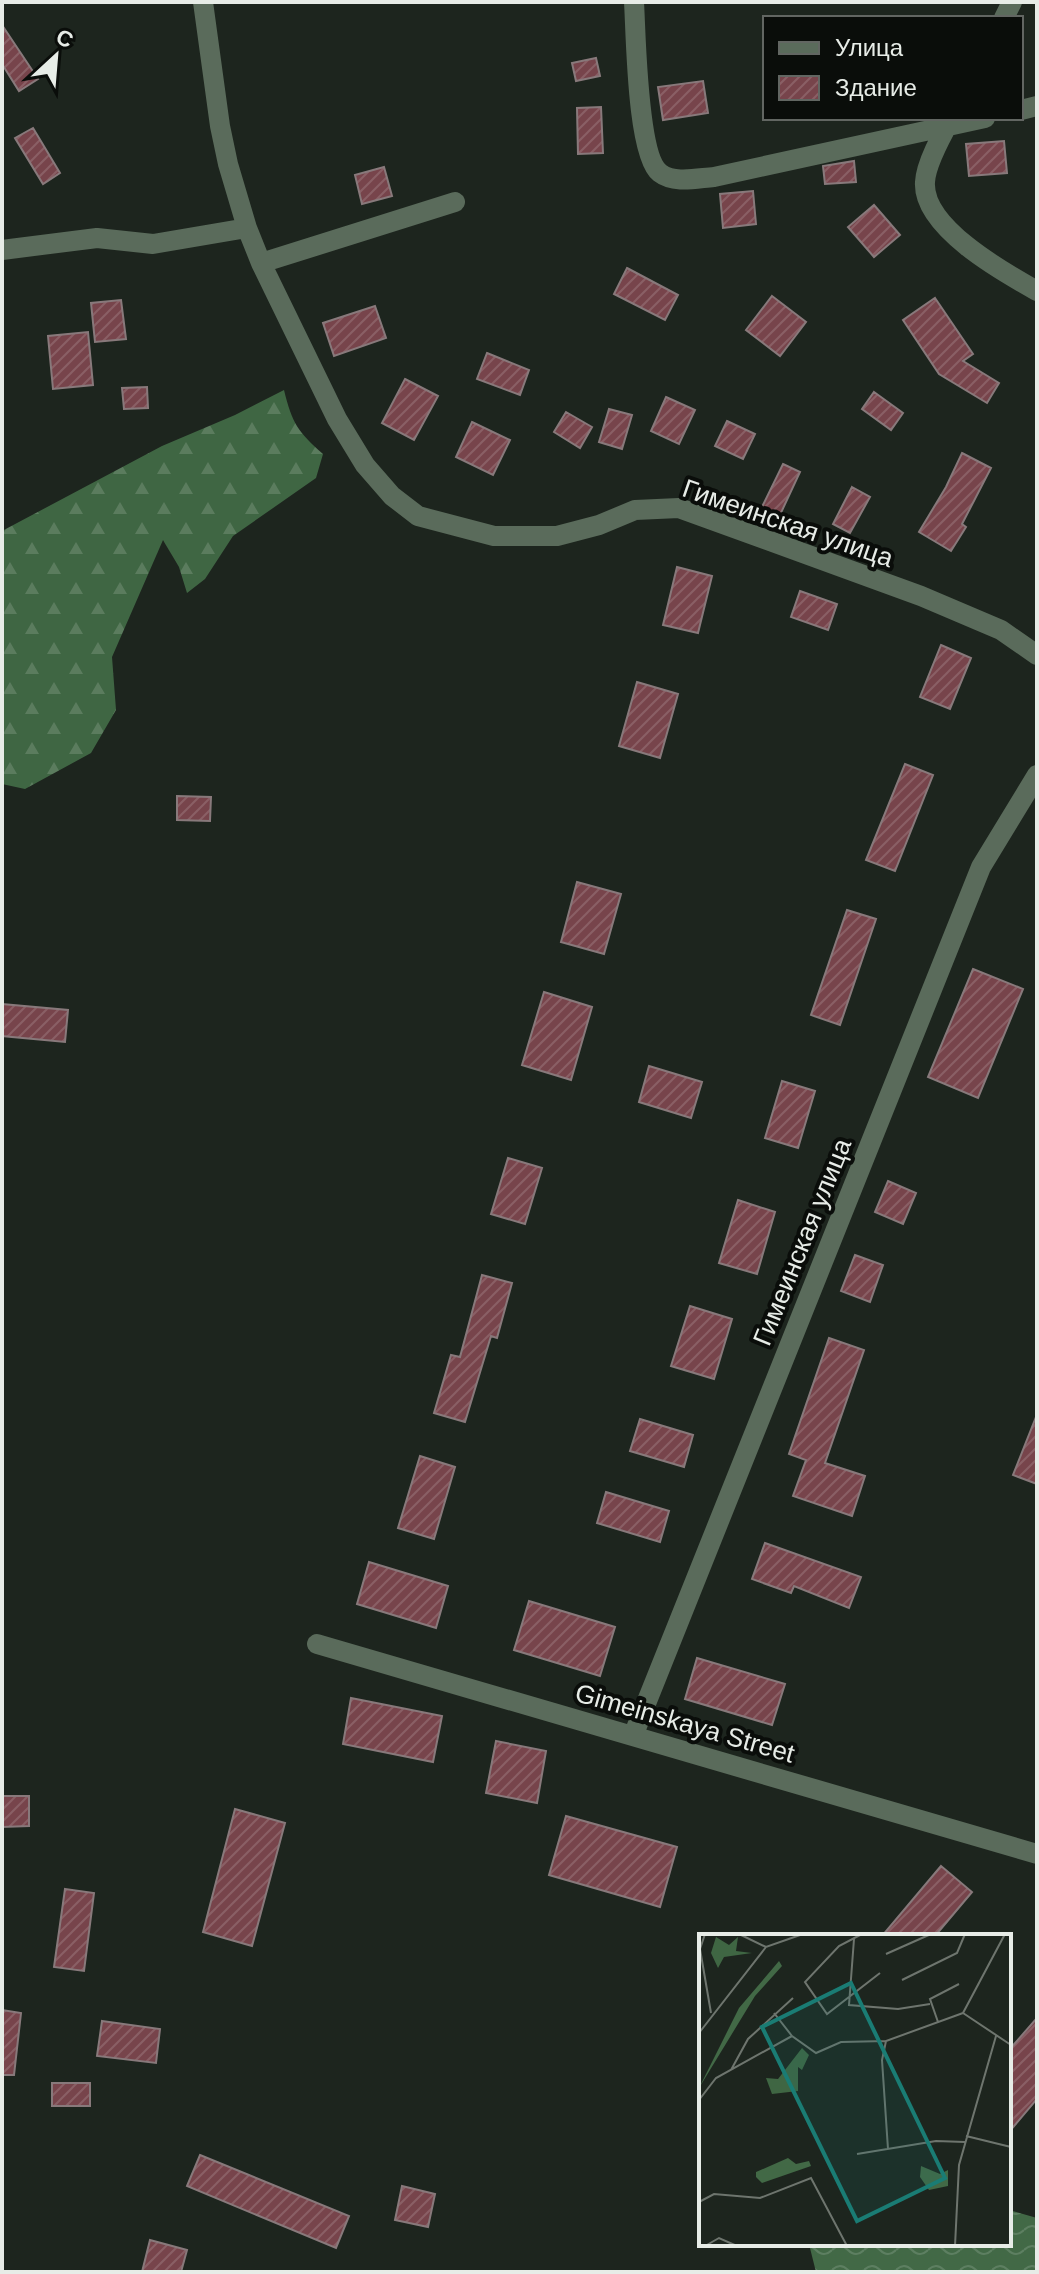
<svg xmlns="http://www.w3.org/2000/svg" width="1039" height="2274" viewBox="0 0 1039 2274" font-family="Helvetica,sans-serif">
<defs>
<pattern id="forest-firs" width="22" height="20" patternUnits="userSpaceOnUse" patternTransform="scale(2)"><rect width="22" height="20" fill="#3f6643"/><path d="M5 1l3.5 6h-7zM16 11l3.5 6h-7z" fill="#5b7c5e"/></pattern>
<pattern id="water-waves" width="16" height="10" patternUnits="userSpaceOnUse" patternTransform="scale(2)"><rect width="16" height="10" fill="#426946"/><path d="M0 5q4-4 8 0t8 0" fill="none" stroke="#5d7f61"/></pattern>
<pattern id="building-hatch" width="6" height="6" patternUnits="userSpaceOnUse" patternTransform="scale(2)"><rect width="6" height="6" fill="#77444b"/><path d="M-1 1l2-2M0 6l6-6M5 7l2-2" fill="none" stroke="#8a5f65"/></pattern>
</defs>
<rect width="100%" height="100%" fill="#1d251e"/>
<path fill="url(#forest-firs)" d="M 284,390 C 292,423 298,432 323,454 L 316,478 L 233,536 L 205,579 L 187,593 L 179,567 L 163,540 L 112,657 L 116,710 L 91,753 L 25,789 L 2,784 L 2,531 L 162,446 L 235,415 Z"/>
<path fill="url(#water-waves)" d="M 1009,2210 L 1037,2218 L 1037,2272 L 816,2272 L 809,2244 L 1009,2244 Z"/>
<path fill="url(#building-hatch)" stroke="#88797b" stroke-width="2" d="M 2,25 L 38,79 L 19,91 L 2,64 Z
M 596,58 L 600,76 L 576,81 L 572,63 Z
M 703,81 L 708,113 L 663,120 L 658,87 Z
M 601,107 L 603,153 L 578,154 L 577,108 Z
M 33,128 L 60,173 L 43,184 L 15,138 Z
M 1004,141 L 1007,173 L 969,176 L 966,144 Z
M 854,161 L 856,182 L 825,184 L 823,166 Z
M 384,167 L 392,196 L 362,204 L 355,175 Z
M 753,191 L 756,224 L 723,228 L 720,194 Z
M 874,205 L 900,235 L 874,257 L 848,227 Z
M 627,268 L 678,295 L 665,320 L 614,294 Z
M 772,296 L 806,322 L 780,356 L 746,330 Z
M 935,298 L 973,354 L 963,361 L 999,383 L 987,403 L 939,374 L 903,320 Z
M 121,300 L 126,339 L 95,342 L 91,303 Z
M 375,306 L 386,338 L 334,356 L 323,323 Z
M 88,332 L 93,385 L 53,389 L 48,336 Z
M 487,353 L 529,370 L 520,395 L 477,379 Z
M 405,379 L 438,396 L 414,440 L 382,423 Z
M 147,387 L 148,408 L 124,409 L 122,388 Z
M 874,392 L 903,413 L 891,430 L 862,409 Z
M 666,397 L 695,410 L 679,444 L 651,431 Z
M 609,409 L 632,415 L 622,449 L 599,442 Z
M 566,412 L 592,427 L 580,448 L 554,432 Z
M 727,421 L 755,434 L 743,459 L 715,446 Z
M 472,422 L 510,440 L 493,475 L 456,457 Z
M 962,453 L 991,468 L 962,524 L 966,527 L 951,551 L 919,532 L 946,487 Z
M 783,464 L 800,472 L 779,517 L 761,509 Z
M 852,487 L 870,497 L 850,533 L 833,524 Z
M 677,567 L 712,576 L 698,633 L 663,625 Z
M 800,591 L 837,604 L 828,630 L 791,617 Z
M 941,645 L 971,658 L 950,709 L 920,697 Z
M 637,682 L 678,694 L 660,758 L 619,746 Z
M 905,764 L 933,775 L 895,871 L 866,860 Z
M 177,796 L 211,797 L 210,821 L 177,820 Z
M 577,882 L 621,894 L 604,954 L 561,942 Z
M 847,910 L 876,919 L 840,1025 L 811,1015 Z
M 973,969 L 1023,989 L 978,1098 L 928,1077 Z
M 544,992 L 592,1007 L 571,1080 L 522,1065 Z
M 2,1004 L 68,1010 L 65,1042 L 2,1036 Z
M 649,1066 L 702,1082 L 691,1118 L 639,1102 Z
M 782,1081 L 815,1091 L 798,1148 L 765,1138 Z
M 508,1158 L 542,1168 L 525,1224 L 491,1214 Z
M 888,1181 L 916,1193 L 903,1224 L 875,1212 Z
M 738,1200 L 775,1212 L 757,1274 L 719,1263 Z
M 855,1255 L 883,1265 L 870,1302 L 841,1291 Z
M 482,1275 L 512,1283 L 497,1338 L 491,1336 L 465,1422 L 434,1413 L 451,1355 L 460,1357 Z
M 690,1306 L 732,1319 L 714,1379 L 671,1366 Z
M 829,1338 L 864,1350 L 825,1463 L 865,1476 L 852,1516 L 793,1496 L 806,1460 L 789,1454 Z
M 1036,1417 L 1037,1418 L 1037,1484 L 1013,1475 Z
M 640,1419 L 693,1435 L 684,1467 L 630,1451 Z
M 420,1456 L 455,1467 L 434,1539 L 398,1528 Z
M 606,1492 L 669,1511 L 660,1542 L 597,1523 Z
M 765,1543 L 861,1577 L 849,1608 L 794,1586 L 791,1593 L 752,1579 Z
M 369,1562 L 448,1586 L 436,1628 L 357,1604 Z
M 529,1601 L 615,1627 L 600,1676 L 514,1650 Z
M 697,1658 L 785,1684 L 772,1725 L 685,1699 Z
M 351,1698 L 442,1716 L 433,1762 L 343,1744 Z
M 496,1741 L 546,1751 L 537,1803 L 486,1793 Z
M 2,1796 L 29,1796 L 29,1826 L 2,1827 Z
M 235,1809 L 285,1823 L 252,1946 L 203,1932 Z
M 566,1816 L 677,1847 L 660,1907 L 549,1875 Z
M 941,1866 L 972,1892 L 935,1936 L 882,1936 Z
M 65,1889 L 94,1893 L 84,1971 L 54,1967 Z
M 2,2010 L 21,2013 L 14,2075 L 2,2075 Z
M 1037,2018 L 1037,2099 L 1009,2132 L 1009,2050 Z
M 102,2021 L 160,2029 L 156,2063 L 97,2056 Z
M 52,2083 L 90,2083 L 90,2106 L 52,2106 Z
M 200,2155 L 349,2216 L 336,2248 L 187,2186 Z
M 402,2186 L 435,2194 L 428,2227 L 395,2220 Z
M 150,2240 L 187,2250 L 181,2272 L 142,2272 Z"/>
<g fill="none" stroke-linecap="round" stroke-linejoin="round">
<path stroke="#5a6b5b" stroke-width="20" d="M 203,2 L 220,126 L 228,164 L 247,228 L 261,263 L 337,419 L 365,465 L 392,496 L 418,516 L 494,536 L 557,536 L 599,525 L 635,510 L 679,508 L 921,596 L 1001,630 L 1037,655
M 634,2 C 636,34 637,156 660,173 C 674,184 698,178 714,177 L 985,118
M 1004,18 L 1012,2
M 1021,110 L 1037,106
M 951,119 C 942,135 926,163 925,182 C 922,227 1003,272 1037,291
M 2,250 L 97,238 L 153,244 L 247,228
M 261,263 L 455,202
M 317,1644 L 1037,1854
M 633,1736 L 981,867 L 1037,775"/>
</g>
<g text-anchor="middle" stroke-width="8" stroke-linejoin="round" paint-order="stroke">
<g font-size="26" fill="#e7ece7" stroke="#0a0d0a">
<text transform="translate(788 523) rotate(19)" y="9">Гимеинская улица</text>
<text transform="translate(802 1242) rotate(-68)" y="9">Гимеинская улица</text>
<text transform="translate(685 1723) rotate(16)" y="9">Gimeinskaya Street</text>
</g>
</g>
<g transform="translate(699 1934)">
<rect width="312" height="312" fill="#1d251e"/>
<path d="M 17,3 L 30,11 L 39,3 L 37,17 L 53,19 L 25,23 L 19,34 L 12,19 ZM 103,114 L 110,121 L 103,136 L 99,133 L 99,157 L 73,160 L 67,144 L 79,145 Z" fill="#3f6643"/>
<path d="M 80,27 L 83,32 L 56,62 L 0,154 L 40,74 ZM 89,224 L 97,230 L 110,227 L 112,232 L 63,249 L 57,243 L 57,238 ZM 222,232 L 241,240 L 249,236 L 249,252 L 230,256 L 221,243 Z" fill="#426946"/>
<path fill="none" stroke="#6e756e" stroke-width="2" d="M 6,0 L 1,15 L 12,79M 40,0 L 67,13 L 104,0M 163,0 L 140,12 L 106,48 L 128,80 L 181,39M 306,0 L 264,79 L 312,111M 155,5 L 150,71 L 199,75 L 231,70M 187,20 L 232,0M 203,46 L 258,19 L 266,0M 75,79 L 93,102 L 117,119 L 142,108 L 187,107M 239,88 L 231,65 L 260,50M 0,99 L 67,13M 32,136 L 49,105 L 94,64M 0,166 L 17,144 L 93,102M 267,202 L 312,213M 189,215 L 183,126 L 187,107 L 264,79M 158,220 L 237,207 L 266,208M 0,268 L 15,260 L 61,264 L 112,244 L 148,312M 6,312 L 20,304 L 38,312M 256,312 L 260,231 L 297,102"/>
<path fill="#1a7c74" fill-opacity="0.15" stroke="#1a7c74" stroke-width="4" d="M 152,49 L 246,244 L 158,287 L 63,93 Z"/>
<rect width="312" height="312" fill="none" stroke="#e7ece7" stroke-width="4"/>
</g>
<rect width="1039" height="2274" fill="none" stroke="#e7ece7" stroke-width="8"/>
<rect x="763" y="16" width="260" height="104" fill="#0a0d0a" stroke="#626662" stroke-width="2"/>
<rect x="779" y="42" width="40" height="12" fill="#5a6b5b" stroke="#626662" stroke-width="2"/>
<text x="835" y="56" font-size="24" fill="#e7ece7">Улица</text>
<rect x="779" y="76" width="40" height="24" fill="url(#building-hatch)" stroke="#626662" stroke-width="2"/>
<text x="835" y="96" font-size="24" fill="#e7ece7">Здание</text>
<g transform="translate(56 56) rotate(26)" stroke="#0a0d0a" stroke-width="6" paint-order="stroke">
<path d="M0-6L14 30L0 20L-14 30Z" fill="#e7ece7"/>
<text y="-12" font-size="22" font-weight="bold" text-anchor="middle" fill="#e7ece7">С</text>
</g>
</svg>
